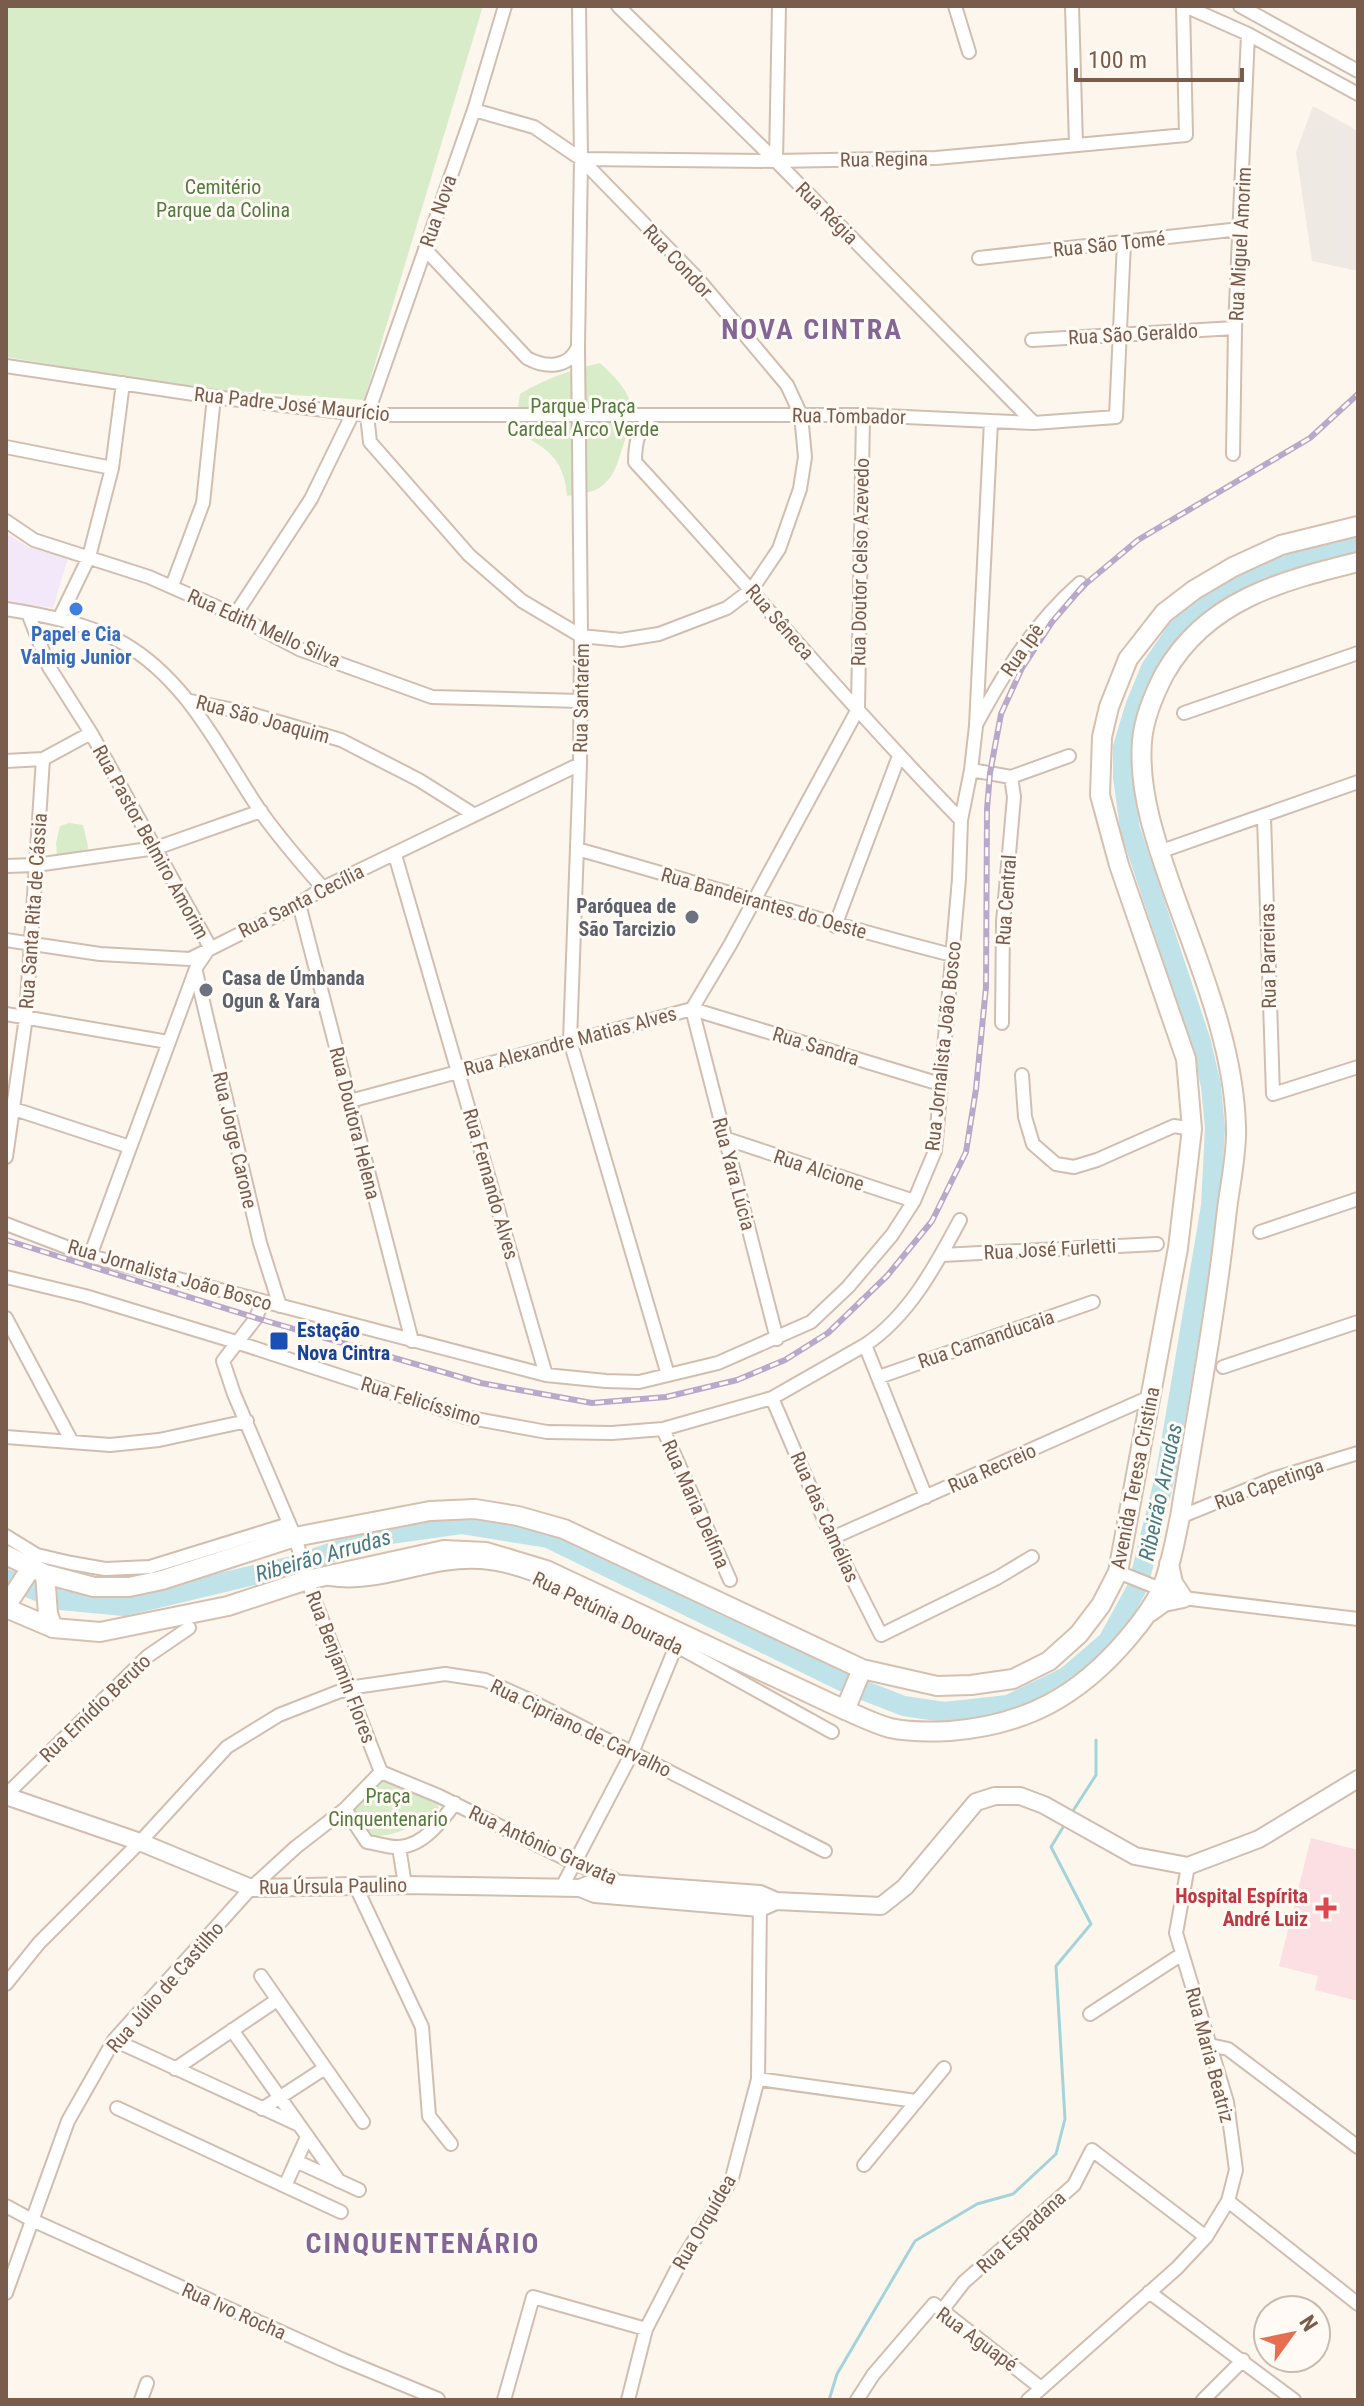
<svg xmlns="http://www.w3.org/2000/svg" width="1364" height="2406" viewBox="0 0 1364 2406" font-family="'Roboto Condensed',sans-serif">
<rect width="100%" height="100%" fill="#fdf6ec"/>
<path fill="#efe9e4" d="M 1313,106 L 1358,131 L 1358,271 L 1312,261 L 1296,152 Z"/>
<path fill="#f3e8fa" d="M 6,533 L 28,547 L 68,558 L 53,608 L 6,602 Z"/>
<path fill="#fbdfe3" d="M 1311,1838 L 1358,1850 L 1358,2001 L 1315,1990 L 1318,1976 L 1279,1966 Z"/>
<path fill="#d8ecc9" d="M 6,6 L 483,6 L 364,400 L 191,388 L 6,357 Z
M 600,363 C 635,396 637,404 622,449 C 617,464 615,475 602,486 C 594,493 577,494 567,496 C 564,457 546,448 514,430 L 520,394 C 546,378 571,370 600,363 Z
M 69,823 L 83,825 L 88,846 L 87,856 L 57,857 L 56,843 L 60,826 Z
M 383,1781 L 392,1781 L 437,1802 L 439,1808 C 430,1820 389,1840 373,1835 C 363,1833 357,1819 352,1811 L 374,1784 Z"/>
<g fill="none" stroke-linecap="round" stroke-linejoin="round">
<path stroke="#a5d3da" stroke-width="3" d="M 1071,1814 L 1096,1775 L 1096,1740
M 829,2400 L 837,2374 L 915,2241 L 977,2204 L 1013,2194 L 1056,2154 L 1065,2119 L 1056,1966 L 1091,1924 L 1051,1847 L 1065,1824"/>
<path stroke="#bfe3e8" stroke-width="20" d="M 6,1579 L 60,1600 L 124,1606 L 292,1566 L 383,1535 L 461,1524 L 548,1538 L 852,1686 L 904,1706 L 944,1712 L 1008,1705 L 1066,1677 L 1108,1641 L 1138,1586 L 1166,1473 L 1211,1206 L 1215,1128 L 1211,1086 L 1201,1042 L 1130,829 L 1123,777 L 1123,747 L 1136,704 L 1151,668 L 1177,630 L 1212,598 L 1247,579 L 1322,552 L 1358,544"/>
<defs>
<path id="minor" d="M 579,6 L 581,159 L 578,347 L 581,636 L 580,764 L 570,1041 L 668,1375
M 618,6 L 776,161 L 1034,423
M 955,6 L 969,52
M 1072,6 L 1076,145
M 1185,6 L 1248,34 L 1358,94
M 1240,6 L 1358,71
M 474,110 L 534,127 L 581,159 L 698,279 L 787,385 L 801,415 L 805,457 L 800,489 L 779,549 L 752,589 L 727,608 L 659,634 L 621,640 L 581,636 L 522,601 L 469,555 L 370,442 L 367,415 L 474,110 L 505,6
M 581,159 L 776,161 L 936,158 L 1186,135 L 1183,6
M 776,161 L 779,6
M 425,249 L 527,358 C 545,368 568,369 578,347
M 979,258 L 1240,229
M 1032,340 L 1235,328
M 6,366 L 214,397 L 367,415 L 863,415 L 1034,423 L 1116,417 L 1124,242
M 651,415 C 638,431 635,442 635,462 C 744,580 848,704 961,820
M 6,447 L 112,468
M 1233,454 L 1235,328 L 1248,34
M 6,521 L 34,540 L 149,577 L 235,615 L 299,649 L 432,697 L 580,701
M 172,586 L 203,503 L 214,397
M 6,609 C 44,615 90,624 123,643 C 189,681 220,752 261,812 C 280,839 301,863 323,888
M 28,613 L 49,667 L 91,733 L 210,947 L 197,966 L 90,1256
M 235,615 L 311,499 L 353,413
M 59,619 L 89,557 L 112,468 L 123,383
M 190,701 L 248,713 L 341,740 L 419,780 L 473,814
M 1184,713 L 1358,653
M 977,723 C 1005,671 1035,622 1080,583
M 6,761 L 43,759 L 91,733
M 971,770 L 1011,777 L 1069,756
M 1264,817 L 1273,1094 L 1358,1067
M 577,849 C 702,884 826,923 952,955
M 1159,852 L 1358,782
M 395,855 L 546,1375
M 6,866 L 36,865 L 156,848 L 261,811
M 299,904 L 412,1341
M 835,926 L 899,756
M 6,940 L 100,954 L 190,959 L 299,904 L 323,888 L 580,764
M 196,972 L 260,1243 L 280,1306
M 692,1009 L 777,1339
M 692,1009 L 940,1084
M 6,1014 L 168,1042
M 1002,1023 L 1003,922 L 1014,797 L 1011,777
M 1022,1075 L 1025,1117 L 1033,1144 L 1056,1164 L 1074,1167 L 1097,1160 L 1174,1126 L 1192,1129
M 350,1101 L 692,1009 L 730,945 L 858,709 L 863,415
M 8,1107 L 130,1147
M 724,1138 L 914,1201
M 6,1157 L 26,1017 L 43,759
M 6,1224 L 90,1256 L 546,1375 L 606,1381 L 639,1382 L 718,1363 L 811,1322 L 848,1287 L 892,1235 L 914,1201 L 935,1151 L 959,879 L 961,820 L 971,770 L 976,726 L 991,421
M 1260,1232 L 1358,1199
M 942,1255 L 1157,1244
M 6,1277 L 85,1296 L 236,1342 L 465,1417 L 547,1432 L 612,1433 L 663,1429 L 772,1398 L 865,1345 C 909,1316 936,1265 960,1220
M 262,1302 L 256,1318 L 223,1361 L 234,1394 L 295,1537 L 312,1594 L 381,1772
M 6,1318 L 72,1442
M 865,1345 L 926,1497
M 1223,1367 L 1358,1322
M 879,1377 L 1093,1302
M 772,1398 L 832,1538 L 881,1635 L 997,1578 L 1032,1557
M 663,1429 L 730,1580
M 6,1437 L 110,1445 L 159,1440 L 247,1421
M 1180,1517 L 1273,1479 L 1358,1453
M 6,1536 L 37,1555 L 71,1563 L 105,1569 L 150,1567 L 289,1524
M 832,1538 L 1152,1396
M 1118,1572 L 1183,1598 L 1358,1619
M 330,1579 C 381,1587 429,1558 481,1562 C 536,1566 607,1608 655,1634 C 714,1667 773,1699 832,1732
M 381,1772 L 439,1796 L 576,1864 L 614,1879
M 6,1795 L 148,1656 L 189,1628
M 345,1809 L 367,1842 C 377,1843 389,1848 399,1847 C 423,1846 442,1821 455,1803
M 399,1847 L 405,1885
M 356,1887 L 422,2027 L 429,2116 L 451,2144
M 562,1887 L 632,1753 L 676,1646
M 261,1976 L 363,2122
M 6,1984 L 39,1943 L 140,1842 L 227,1747 L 279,1715 L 348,1688 L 445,1674 L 485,1680 L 525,1698 L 825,1851
M 1090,2014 L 1182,1954
M 232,2030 L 339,2181
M 114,2040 L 297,2124
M 1210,2045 L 1228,2049 L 1358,2147
M 175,2069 L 277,2000
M 758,2079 L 916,2101
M 117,2108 L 285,2186
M 262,2109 L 325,2068
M 307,2137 L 285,2186 L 341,2212
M 296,2161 L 359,2190
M 864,2165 L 944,2068
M 1228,2201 L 1358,2304
M 6,2206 L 32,2220 L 341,2359 L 438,2399
M 1149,2292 L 1294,2400
M 6,2293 L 68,2121 L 114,2040 L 251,1888 L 296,1847 L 345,1809 L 381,1772
M 943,2309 L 964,2282 L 1074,2185 L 1092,2150 L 1206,2237
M 141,2400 L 147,2383
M 504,2400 L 533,2297 L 646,2329
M 628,2400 L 646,2329 L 678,2267 L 732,2178 L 758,2079 L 760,1900
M 857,2400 L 873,2375 L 934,2304 L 1041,2388
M 1028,2400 L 1177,2268 L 1206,2237 L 1228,2201 L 1236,2170 L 1227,2102 L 1176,1933 L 1188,1866
M 1203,2400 L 1243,2360"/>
<path id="tertiary" d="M 6,1796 L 140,1842 L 251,1888 L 405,1885 L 580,1888 L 595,1882 L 760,1894 L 776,1901 L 881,1906 L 905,1887 L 976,1802 L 995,1796 L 1020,1796 L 1044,1805 L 1135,1856 L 1188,1866 L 1259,1839 L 1358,1779
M 580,1888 L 595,1894 L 760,1908 L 776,1901"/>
<path id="secondary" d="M 6,1555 L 45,1574 L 94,1587 L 129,1587 L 162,1580 L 295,1537 L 430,1511 L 475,1509 L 518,1516 L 564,1529 L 862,1669 L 937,1686 L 971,1685 L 1013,1679 L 1049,1661 L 1079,1634 L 1101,1605 L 1118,1572 L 1178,1248 L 1192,1129 L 1186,1059 L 1119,865 L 1100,795 L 1102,737 L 1109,707 L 1128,659 L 1164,613 L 1194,590 L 1233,567 L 1281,545 L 1358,526
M 45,1574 L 48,1614 L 53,1628
M 6,1606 L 31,1568
M 6,1608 L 53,1628 L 100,1632 L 228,1606 L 307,1580 L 444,1550 L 486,1552 L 546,1570 L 845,1710 C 859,1716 875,1724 890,1728 C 909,1732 931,1732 950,1731 C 1026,1725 1079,1696 1128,1638 C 1140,1624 1154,1605 1162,1588 C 1171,1566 1175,1540 1180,1517 C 1196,1418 1215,1318 1226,1218 C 1229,1188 1237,1157 1236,1127 C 1234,1047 1201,969 1174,894 C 1157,846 1138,793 1142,741 C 1144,717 1154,694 1165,673 C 1207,600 1281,581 1358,562
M 1150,1612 L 1164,1602 L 1183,1598 L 1173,1583 L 1169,1564
M 845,1710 L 862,1669"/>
</defs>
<use href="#minor" stroke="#d1beb0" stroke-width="16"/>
<use href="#tertiary" stroke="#d1beb0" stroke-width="20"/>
<use href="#secondary" stroke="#d6c0b0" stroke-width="22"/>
<use href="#minor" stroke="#fff" stroke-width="12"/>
<use href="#tertiary" stroke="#fff" stroke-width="16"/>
<use href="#secondary" stroke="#fff" stroke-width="18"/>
<defs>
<path id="rail" d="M 6,1240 L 256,1318 L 481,1383 L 592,1403 L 666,1397 L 737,1380 L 785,1360 L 828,1333 L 887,1276 L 932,1221 L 966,1152 L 976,1089 L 986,987 L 987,809 L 990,773 L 1001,714 L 1022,668 L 1052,622 L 1083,586 L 1138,540 L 1310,438 L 1358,394"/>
</defs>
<use href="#rail" stroke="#b9a8c9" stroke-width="6"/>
<use href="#rail" stroke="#fffaf3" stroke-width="3" stroke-dasharray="9" stroke-linecap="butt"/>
</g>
<circle fill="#3f7fe0" stroke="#fffaf3" stroke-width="3" cx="76" cy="609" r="8"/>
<g fill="#6b7280" stroke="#fffaf3" stroke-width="3">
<circle cx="692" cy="917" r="8"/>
<circle cx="206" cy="990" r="8"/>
</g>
<rect fill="#1a4fb4" stroke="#fffaf3" stroke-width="3" x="269" y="1331" width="20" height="20" rx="4"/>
<path fill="#e0444e" stroke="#fffaf3" stroke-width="3" d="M1322 1896h8v8h8v8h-8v8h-8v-8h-8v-8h8z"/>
<g text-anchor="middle" stroke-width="6" stroke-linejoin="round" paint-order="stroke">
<g font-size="20" fill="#7a5c4d" stroke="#fffaf3">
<text transform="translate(884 159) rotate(-1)" y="7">Rua Regina</text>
<text transform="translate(438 211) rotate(-71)" y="7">Rua Nova</text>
<text transform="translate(827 213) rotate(45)" y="7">Rua Régia</text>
<text transform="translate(1109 244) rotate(-6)" y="7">Rua São Tomé</text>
<text transform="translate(1240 244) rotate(-87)" y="7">Rua Miguel Amorim</text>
<text transform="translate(678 261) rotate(47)" y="7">Rua Condor</text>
<text transform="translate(1133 334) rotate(-3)" y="7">Rua São Geraldo</text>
<text transform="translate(292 404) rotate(6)" y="7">Rua Padre José Maurício</text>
<text transform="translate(849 416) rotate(1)" y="7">Rua Tombador</text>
<text transform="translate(860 562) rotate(-89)" y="7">Rua Doutor Celso Azevedo</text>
<text transform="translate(780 622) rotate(49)" y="7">Rua Sêneca</text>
<text transform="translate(264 628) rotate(24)" y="7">Rua Edith Mello Silva</text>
<text transform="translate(1022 650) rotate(-55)" y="7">Rua Ipê</text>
<text transform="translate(581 698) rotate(-89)" y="7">Rua Santarém</text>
<text transform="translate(263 719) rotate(15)" y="7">Rua São Joaquim</text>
<text transform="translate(151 842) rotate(61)" y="7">Rua Pastor Belmiro Amorim</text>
<text transform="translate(1006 900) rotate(-86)" y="7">Rua Central</text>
<text transform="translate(301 901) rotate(-27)" y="7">Rua Santa Cecília</text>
<text transform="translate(764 903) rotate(16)" y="7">Rua Bandeirantes do Oeste</text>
<text transform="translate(33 911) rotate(-86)" y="7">Rua Santa Rita de Cássia</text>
<text transform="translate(1268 956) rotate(-91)" y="7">Rua Parreiras</text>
<text transform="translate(570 1041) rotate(-15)" y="7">Rua Alexandre Matias Alves</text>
<text transform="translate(816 1046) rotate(17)" y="7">Rua Sandra</text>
<text transform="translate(943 1046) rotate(-84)" y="7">Rua Jornalista João Bosco</text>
<text transform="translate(355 1123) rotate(76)" y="7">Rua Doutora Helena</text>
<text transform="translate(235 1140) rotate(77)" y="7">Rua Jorge Carone</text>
<text transform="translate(819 1170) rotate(18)" y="7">Rua Alcione</text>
<text transform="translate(734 1174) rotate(75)" y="7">Rua Yara Lúcia</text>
<text transform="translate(491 1184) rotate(74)" y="7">Rua Fernando Alves</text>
<text transform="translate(1050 1249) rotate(-3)" y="7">Rua José Furletti</text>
<text transform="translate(170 1275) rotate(16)" y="7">Rua Jornalista João Bosco</text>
<text transform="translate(986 1339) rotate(-19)" y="7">Rua Camanducaia</text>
<text transform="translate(421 1401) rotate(17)" y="7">Rua Felicíssimo</text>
<text transform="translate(992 1468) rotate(-24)" y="7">Rua Recreio</text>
<text transform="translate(1135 1478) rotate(-79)" y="7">Avenida Teresa Cristina</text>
<text transform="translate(1269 1484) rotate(-20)" y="7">Rua Capetinga</text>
<text transform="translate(696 1504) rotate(66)" y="7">Rua Maria Delfina</text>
<text transform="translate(825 1517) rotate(66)" y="7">Rua das Camélias</text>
<text transform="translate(608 1613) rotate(26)" y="7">Rua Petúnia Dourada</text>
<text transform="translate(341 1667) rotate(69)" y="7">Rua Benjamin Flores</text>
<text transform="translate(95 1708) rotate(-44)" y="7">Rua Emídio Beruto</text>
<text transform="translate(581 1728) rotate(26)" y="7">Rua Cipriano de Carvalho</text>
<text transform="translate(543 1845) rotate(25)" y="7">Rua Antônio Gravata</text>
<text transform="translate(333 1886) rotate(-1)" y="7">Rua Úrsula Paulino</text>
<text transform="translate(165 1987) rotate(-49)" y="7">Rua Júlio de Castilho</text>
<text transform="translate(1210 2055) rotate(75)" y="7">Rua Maria Beatriz</text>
<text transform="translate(704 2222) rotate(-60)" y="7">Rua Orquídea</text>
<text transform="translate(1021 2232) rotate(-42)" y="7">Rua Espadana</text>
<text transform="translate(234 2311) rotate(24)" y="7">Rua Ivo Rocha</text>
<text transform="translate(977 2339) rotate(36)" y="7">Rua Aguapé</text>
</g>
<g font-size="20" fill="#537a41" stroke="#fffaf3">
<text x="223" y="194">Cemitério<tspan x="223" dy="23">Parque da Colina</tspan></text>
<text x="583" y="413">Parque Praça<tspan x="583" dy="23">Cardeal Arco Verde</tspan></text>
<text x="388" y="1803">Praça<tspan x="388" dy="23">Cinquentenario</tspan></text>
</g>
<g font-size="20" font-weight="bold" fill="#366cbe" stroke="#fffaf3">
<text x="76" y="641">Papel e Cia<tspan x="76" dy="23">Valmig Junior</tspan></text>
</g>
<g font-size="20" font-weight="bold" fill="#5b616d" stroke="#fffaf3" text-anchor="end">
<text x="676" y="913">Paróquea de<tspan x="676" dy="23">São Tarcizio</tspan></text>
<text x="222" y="985" text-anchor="start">Casa de Úmbanda<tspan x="222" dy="23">Ogun &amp; Yara</tspan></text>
</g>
<g font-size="20" font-weight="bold" fill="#164399" stroke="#fffaf3" text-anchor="start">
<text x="297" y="1337">Estação<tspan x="297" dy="23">Nova Cintra</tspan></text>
</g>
<g font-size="20" font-weight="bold" fill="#be3a42" stroke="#fffaf3" text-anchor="end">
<text x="1308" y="1903">Hospital Espírita<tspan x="1308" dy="23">André Luiz</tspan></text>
</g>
<g font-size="22" font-style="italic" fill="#437c86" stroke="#fffaf3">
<text transform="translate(1160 1492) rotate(-78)" y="8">Ribeirão Arrudas</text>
<text transform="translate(323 1555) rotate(-16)" y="8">Ribeirão Arrudas</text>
</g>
<g font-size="28" font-weight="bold" letter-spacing="2" fill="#846695" stroke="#fffaf3">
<text x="812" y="339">NOVA CINTRA</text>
<text x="423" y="2253">CINQUENTENÁRIO</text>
</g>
</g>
<rect width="1364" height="2406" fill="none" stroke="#7a5c4d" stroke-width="16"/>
<g transform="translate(1292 2334) rotate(57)"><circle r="38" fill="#fffaf3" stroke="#cabbb1" stroke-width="2"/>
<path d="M0-6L14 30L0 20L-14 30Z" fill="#e76f51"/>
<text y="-12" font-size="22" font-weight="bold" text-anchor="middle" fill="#7a5c4d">N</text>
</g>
<path d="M1076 68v12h166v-12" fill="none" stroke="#7a5c4d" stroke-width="4"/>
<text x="1088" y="68" font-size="24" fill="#7a5c4d" stroke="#fffaf3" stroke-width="6" paint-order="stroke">100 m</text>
</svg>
